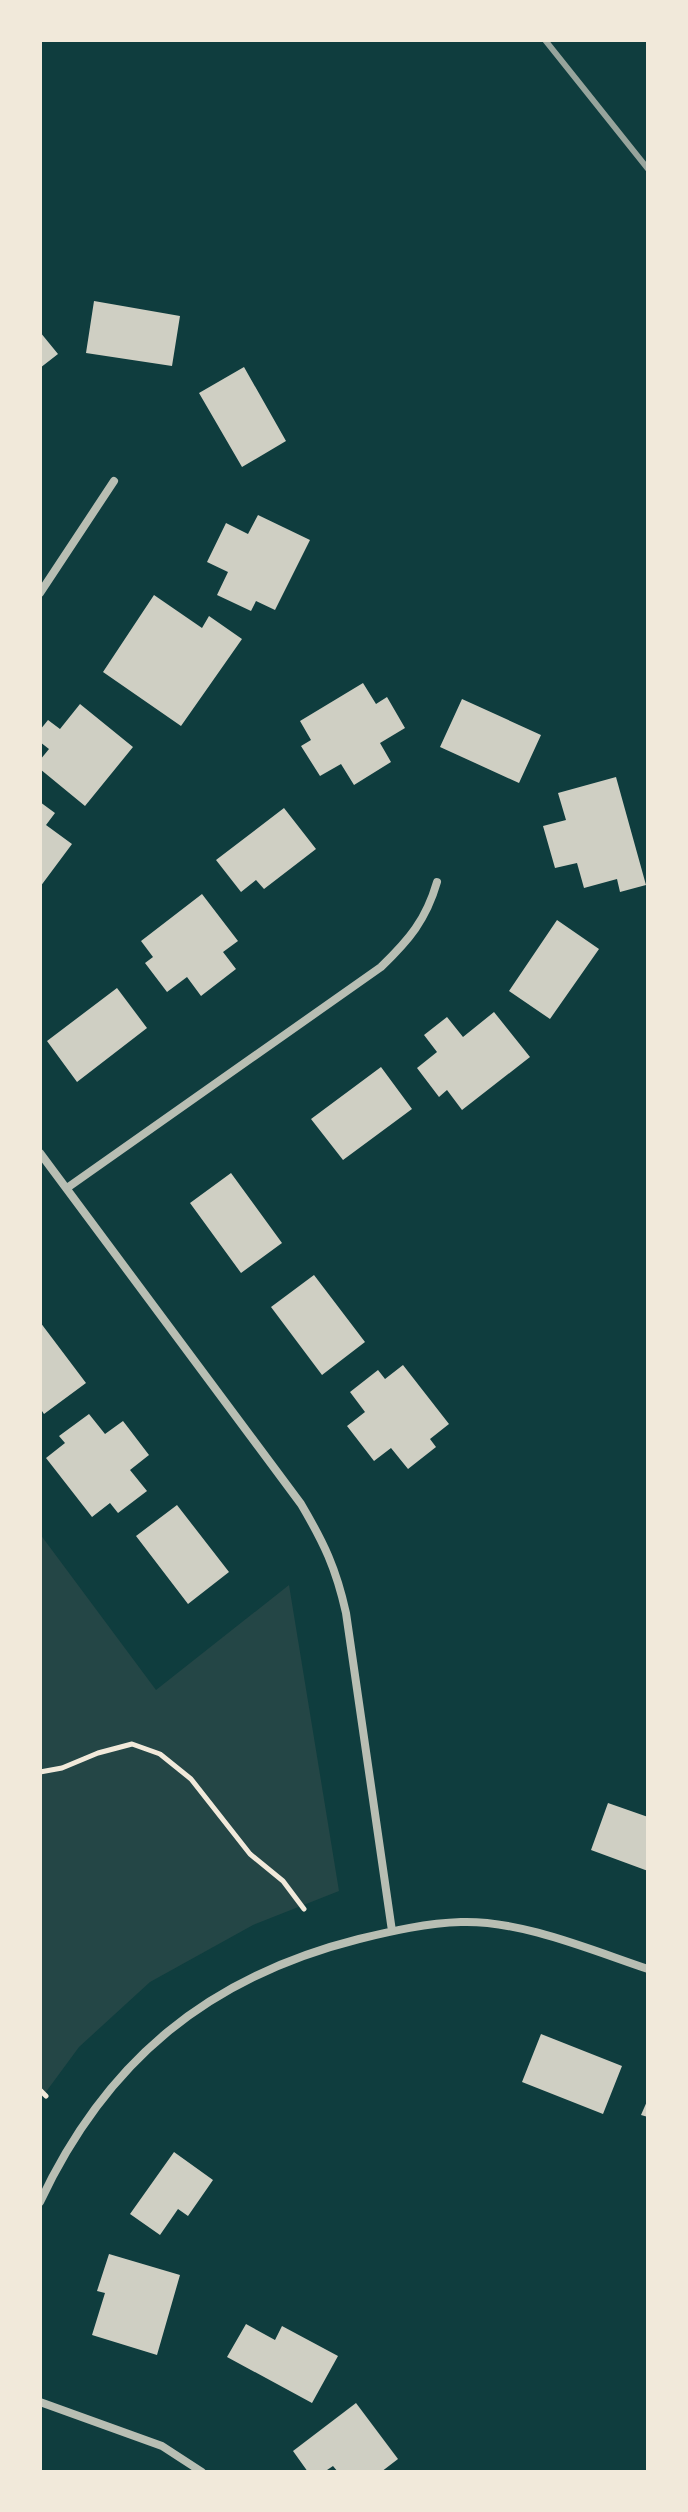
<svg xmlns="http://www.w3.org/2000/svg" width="688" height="2512" viewBox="0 0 688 2512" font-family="Overpass,sans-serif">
<rect width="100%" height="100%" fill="#0f3d3e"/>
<path fill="#244646" d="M 40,1534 L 156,1690 L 289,1585 L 339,1891 L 253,1925 L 150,1982 L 79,2047 L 40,2100 Z"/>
<path fill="#cfcfc3" d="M 94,301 L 180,316 L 172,366 L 86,353 Z
M 40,332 L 58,354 L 40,368 Z
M 244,367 L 286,441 L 242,467 L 199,393 Z
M 258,515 L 310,540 L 275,610 L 256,601 L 251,611 L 217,595 L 228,572 L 207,562 L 226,523 L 248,534 Z
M 154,595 L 202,628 L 209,616 L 242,639 L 181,726 L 103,672 Z
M 363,683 L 376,704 L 387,697 L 405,728 L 380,743 L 391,762 L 354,785 L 341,764 L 320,776 L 301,746 L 311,740 L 300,721 Z
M 462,699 L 541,735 L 519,783 L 440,747 Z
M 80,704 L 133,747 L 85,806 L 40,769 L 40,760 L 49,749 L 40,742 L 40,730 L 48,720 L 60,729 Z
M 616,777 L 646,885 L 620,892 L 617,879 L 584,888 L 577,863 L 555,868 L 543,826 L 566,820 L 558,793 Z
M 40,802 L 55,813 L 46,825 L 72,844 L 40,887 Z
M 284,808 L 316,849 L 264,889 L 256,880 L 241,892 L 216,860 Z
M 202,894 L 238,941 L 223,952 L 236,969 L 201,996 L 187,977 L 167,992 L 145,963 L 153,957 L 141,941 Z
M 557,920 L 599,949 L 550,1019 L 509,991 Z
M 117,988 L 147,1028 L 77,1082 L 47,1041 Z
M 494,1012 L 530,1057 L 462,1110 L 447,1090 L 439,1097 L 417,1068 L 437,1052 L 424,1035 L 447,1017 L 463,1037 Z
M 381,1067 L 412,1109 L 343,1160 L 311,1119 Z
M 231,1173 L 282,1243 L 241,1273 L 190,1203 Z
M 314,1275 L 365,1342 L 322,1375 L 271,1307 Z
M 40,1322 L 86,1383 L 44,1414 L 40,1408 Z
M 403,1365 L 449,1424 L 430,1439 L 436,1447 L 408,1469 L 391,1448 L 374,1461 L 347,1426 L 365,1412 L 350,1392 L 378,1370 L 385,1379 Z
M 89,1414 L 105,1434 L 123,1421 L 149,1455 L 130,1470 L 147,1491 L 118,1513 L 110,1503 L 92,1517 L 46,1458 L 65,1443 L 59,1436 Z
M 177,1505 L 229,1572 L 188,1604 L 136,1536 Z
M 608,1803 L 648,1817 L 648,1871 L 591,1850 Z
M 541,2034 L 622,2066 L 603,2114 L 522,2082 Z
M 648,2099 L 648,2117 L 641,2115 Z
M 174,2152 L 213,2180 L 188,2216 L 178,2209 L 160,2235 L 130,2214 Z
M 109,2254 L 180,2275 L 157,2355 L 92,2335 L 105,2293 L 97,2291 Z
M 246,2324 L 275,2340 L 282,2326 L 338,2356 L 312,2403 L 227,2357 Z
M 356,2403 L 398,2459 L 381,2472 L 338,2472 L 333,2466 L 324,2472 L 308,2472 L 293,2451 Z"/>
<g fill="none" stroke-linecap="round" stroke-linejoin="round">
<path stroke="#f1e9da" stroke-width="5" d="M 40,1772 L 62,1768 L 98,1753 L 132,1744 L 160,1754 L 191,1779 L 250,1854 L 283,1881 L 304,1909
M 40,2090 L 46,2096"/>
<path stroke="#b8beb3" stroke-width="8" d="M 40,593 L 114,481
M 40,1153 L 301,1504 C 324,1543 336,1568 346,1613 L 392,1931
M 67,1188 L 381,967 C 409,940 426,920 437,882
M 40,2202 C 106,2061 208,1977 359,1939 C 392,1931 427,1923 461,1922 C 521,1920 591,1950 648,1969
M 40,2402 L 162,2446 L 202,2472"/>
<path stroke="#97a49c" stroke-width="6" d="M 545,40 L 648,169"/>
</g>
<rect width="688" height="2512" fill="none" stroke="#f1e9da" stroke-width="84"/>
</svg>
